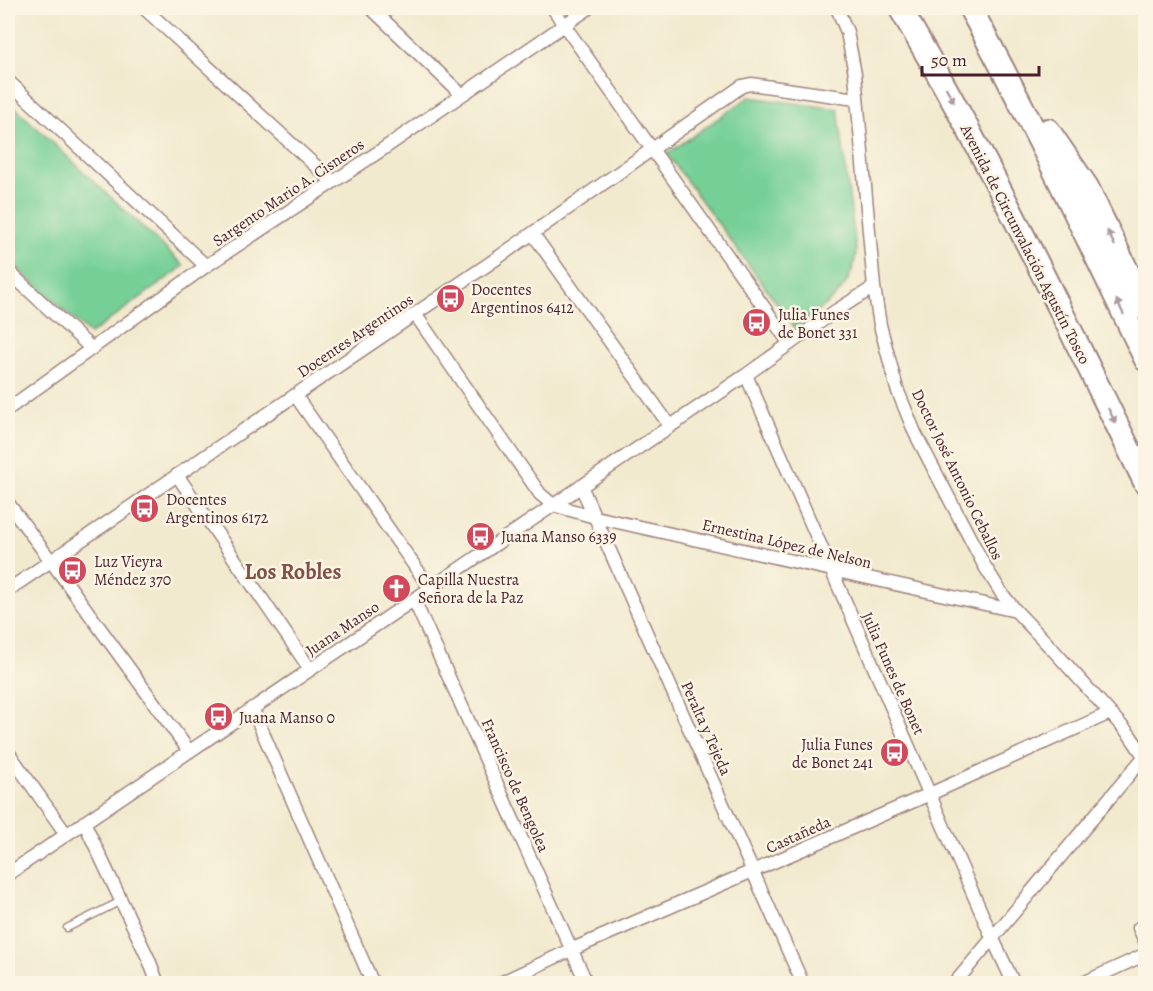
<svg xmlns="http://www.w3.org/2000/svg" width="1153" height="991" viewBox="0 0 1153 991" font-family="Alegreya,serif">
<rect width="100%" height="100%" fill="#fcf5e5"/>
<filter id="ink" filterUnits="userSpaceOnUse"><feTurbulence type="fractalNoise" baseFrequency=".0167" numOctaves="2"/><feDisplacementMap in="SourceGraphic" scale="12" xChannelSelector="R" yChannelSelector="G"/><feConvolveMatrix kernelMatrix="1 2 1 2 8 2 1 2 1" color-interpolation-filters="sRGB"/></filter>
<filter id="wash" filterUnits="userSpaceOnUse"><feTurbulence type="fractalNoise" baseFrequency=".008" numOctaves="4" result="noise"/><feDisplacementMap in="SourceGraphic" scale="24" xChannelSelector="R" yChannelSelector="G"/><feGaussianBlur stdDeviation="1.35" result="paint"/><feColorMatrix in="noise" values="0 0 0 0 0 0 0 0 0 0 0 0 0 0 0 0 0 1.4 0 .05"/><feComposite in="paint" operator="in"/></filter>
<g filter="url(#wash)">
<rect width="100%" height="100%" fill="#f2eacf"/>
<path fill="#76d096" stroke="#607860" stroke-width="1.5" d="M 749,97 L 838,109 L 856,251 C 853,292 825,304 795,328 L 667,154 Z
M 8,101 L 184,266 L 90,334 L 8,260 Z"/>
</g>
<g filter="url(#ink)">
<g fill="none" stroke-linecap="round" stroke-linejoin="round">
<defs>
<path id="service" d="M 67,928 L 121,901"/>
<path id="minor" d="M 144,8 L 333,182
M 371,8 L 461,94
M 553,8 L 564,25 L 790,344
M 837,8 L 847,32 L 855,74 L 874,287 L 880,325 L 897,389 L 915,433 L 984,565 L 1002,594 L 1016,611 L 1055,652 L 1129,734 L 1146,759
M 8,81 L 206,266
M 533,234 L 670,426
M 8,271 L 91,348
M 415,314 L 540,494 L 553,505 L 595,517 L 1016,611
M 746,375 L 992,937 L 1014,984
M 295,395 L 430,588
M 8,409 L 206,266 L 383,149 L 589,8
M 177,475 L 310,669
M 581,486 L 803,984
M 8,503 L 51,561 L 189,751
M 8,590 L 493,261 L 742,86 L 751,84 L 856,99
M 414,600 L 587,984
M 252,708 L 373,984
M 8,752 L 66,834
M 84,822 L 149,960 L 158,984
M 8,874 L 746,375 L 837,310 L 874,287
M 1139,928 L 1146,943
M 498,984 L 573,949 L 930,794 L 1110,713
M 954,984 L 1144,757
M 1081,984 L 1146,954"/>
<path id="motorway" d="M 900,8 C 991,162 1067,324 1146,484
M 970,8 C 1033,123 1089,241 1146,360
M 1048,130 L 1087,187 L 1146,310"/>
</defs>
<use href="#service" stroke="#9e847d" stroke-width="9"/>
<use href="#minor" stroke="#9e847d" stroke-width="15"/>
<use href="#motorway" stroke="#9e847d" stroke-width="26"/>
<use href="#service" stroke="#fff" stroke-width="6"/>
<use href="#minor" stroke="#fff" stroke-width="12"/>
<use href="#motorway" stroke="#fff" stroke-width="22"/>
</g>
<defs><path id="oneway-solid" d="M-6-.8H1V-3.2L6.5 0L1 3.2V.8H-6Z" transform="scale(1.5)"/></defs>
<g fill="#ae9aa0">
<use href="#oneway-solid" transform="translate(950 95) rotate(62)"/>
<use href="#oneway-solid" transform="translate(1111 238) rotate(-116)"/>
<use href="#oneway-solid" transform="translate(1120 307) rotate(-116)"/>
<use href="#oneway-solid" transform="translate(1112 416) rotate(64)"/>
</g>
</g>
<defs>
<symbol id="bus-disc" viewBox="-11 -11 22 22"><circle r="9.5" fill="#d1495b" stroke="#fcf5e5"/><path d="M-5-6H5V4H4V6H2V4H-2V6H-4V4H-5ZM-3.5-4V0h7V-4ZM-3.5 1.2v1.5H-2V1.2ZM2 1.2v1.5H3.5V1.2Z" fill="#fff"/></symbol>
<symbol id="church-disc" viewBox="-11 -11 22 22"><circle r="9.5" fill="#d1495b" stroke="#fcf5e5"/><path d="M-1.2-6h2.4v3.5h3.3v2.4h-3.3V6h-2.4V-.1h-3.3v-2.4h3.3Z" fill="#fff"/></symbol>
</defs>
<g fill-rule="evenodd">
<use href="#bus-disc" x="434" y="282" width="33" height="33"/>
<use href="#bus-disc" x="740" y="306" width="33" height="33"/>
<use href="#bus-disc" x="128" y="492" width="33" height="33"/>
<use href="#bus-disc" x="464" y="520" width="33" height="33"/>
<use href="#bus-disc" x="56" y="554" width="33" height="33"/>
<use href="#church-disc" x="380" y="572" width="33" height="33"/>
<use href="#bus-disc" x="202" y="700" width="33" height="33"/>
<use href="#bus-disc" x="878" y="736" width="33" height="33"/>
</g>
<g text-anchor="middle" stroke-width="5" stroke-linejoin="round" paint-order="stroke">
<g font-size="16" fill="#4a1f2b" stroke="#fcf5e5">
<text transform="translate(288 192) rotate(-34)" y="6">Sargento Mario A. Cisneros</text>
<text transform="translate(1026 244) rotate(63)" y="6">Avenida de Circunvalación Agustín Tosco</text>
<text transform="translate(355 335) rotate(-34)" y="6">Docentes Argentinos</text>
<text transform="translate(958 474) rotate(64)" y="6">Doctor José Antonio Ceballos</text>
<text transform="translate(787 543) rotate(13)" y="6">Ernestina López de Nelson</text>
<text transform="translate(342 628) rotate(-34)" y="6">Juana Manso</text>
<text transform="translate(894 673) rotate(66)" y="6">Julia Funes de Bonet</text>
<text transform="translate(707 728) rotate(66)" y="6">Peralta y Tejeda</text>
<text transform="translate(516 785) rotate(66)" y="6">Francisco de Bengolea</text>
<text transform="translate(798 834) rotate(-24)" y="6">Castañeda</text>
</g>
<g font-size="16" fill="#4a1f2b" stroke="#fcf5e5" text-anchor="start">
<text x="471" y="295">Docentes<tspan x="471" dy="18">Argentinos 6412</tspan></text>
<text x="778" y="320">Julia Funes<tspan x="778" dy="18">de Bonet 331</tspan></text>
<text x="166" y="505">Docentes<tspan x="166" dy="18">Argentinos 6172</tspan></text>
<text x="501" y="542">Juana Manso 6339</text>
<text x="94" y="567">Luz Vieyra<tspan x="94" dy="18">Méndez 370</tspan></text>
<text x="418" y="585">Capilla Nuestra<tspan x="418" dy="18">Señora de la Paz</tspan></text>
<text x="239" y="723">Juana Manso 0</text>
<text x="873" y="750" text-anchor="end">Julia Funes<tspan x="873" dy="18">de Bonet 241</tspan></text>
</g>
<g font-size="22" font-weight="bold" fill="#835048" stroke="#fcf5e5">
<text x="293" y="579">Los Robles</text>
</g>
</g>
<rect width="1153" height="991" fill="none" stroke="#fcf5e5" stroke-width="30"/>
<path d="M922 66v9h117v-9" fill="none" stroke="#4a1f2b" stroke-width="3"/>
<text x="931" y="66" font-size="18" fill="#4a1f2b" stroke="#fcf5e5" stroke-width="4.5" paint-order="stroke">50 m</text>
</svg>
